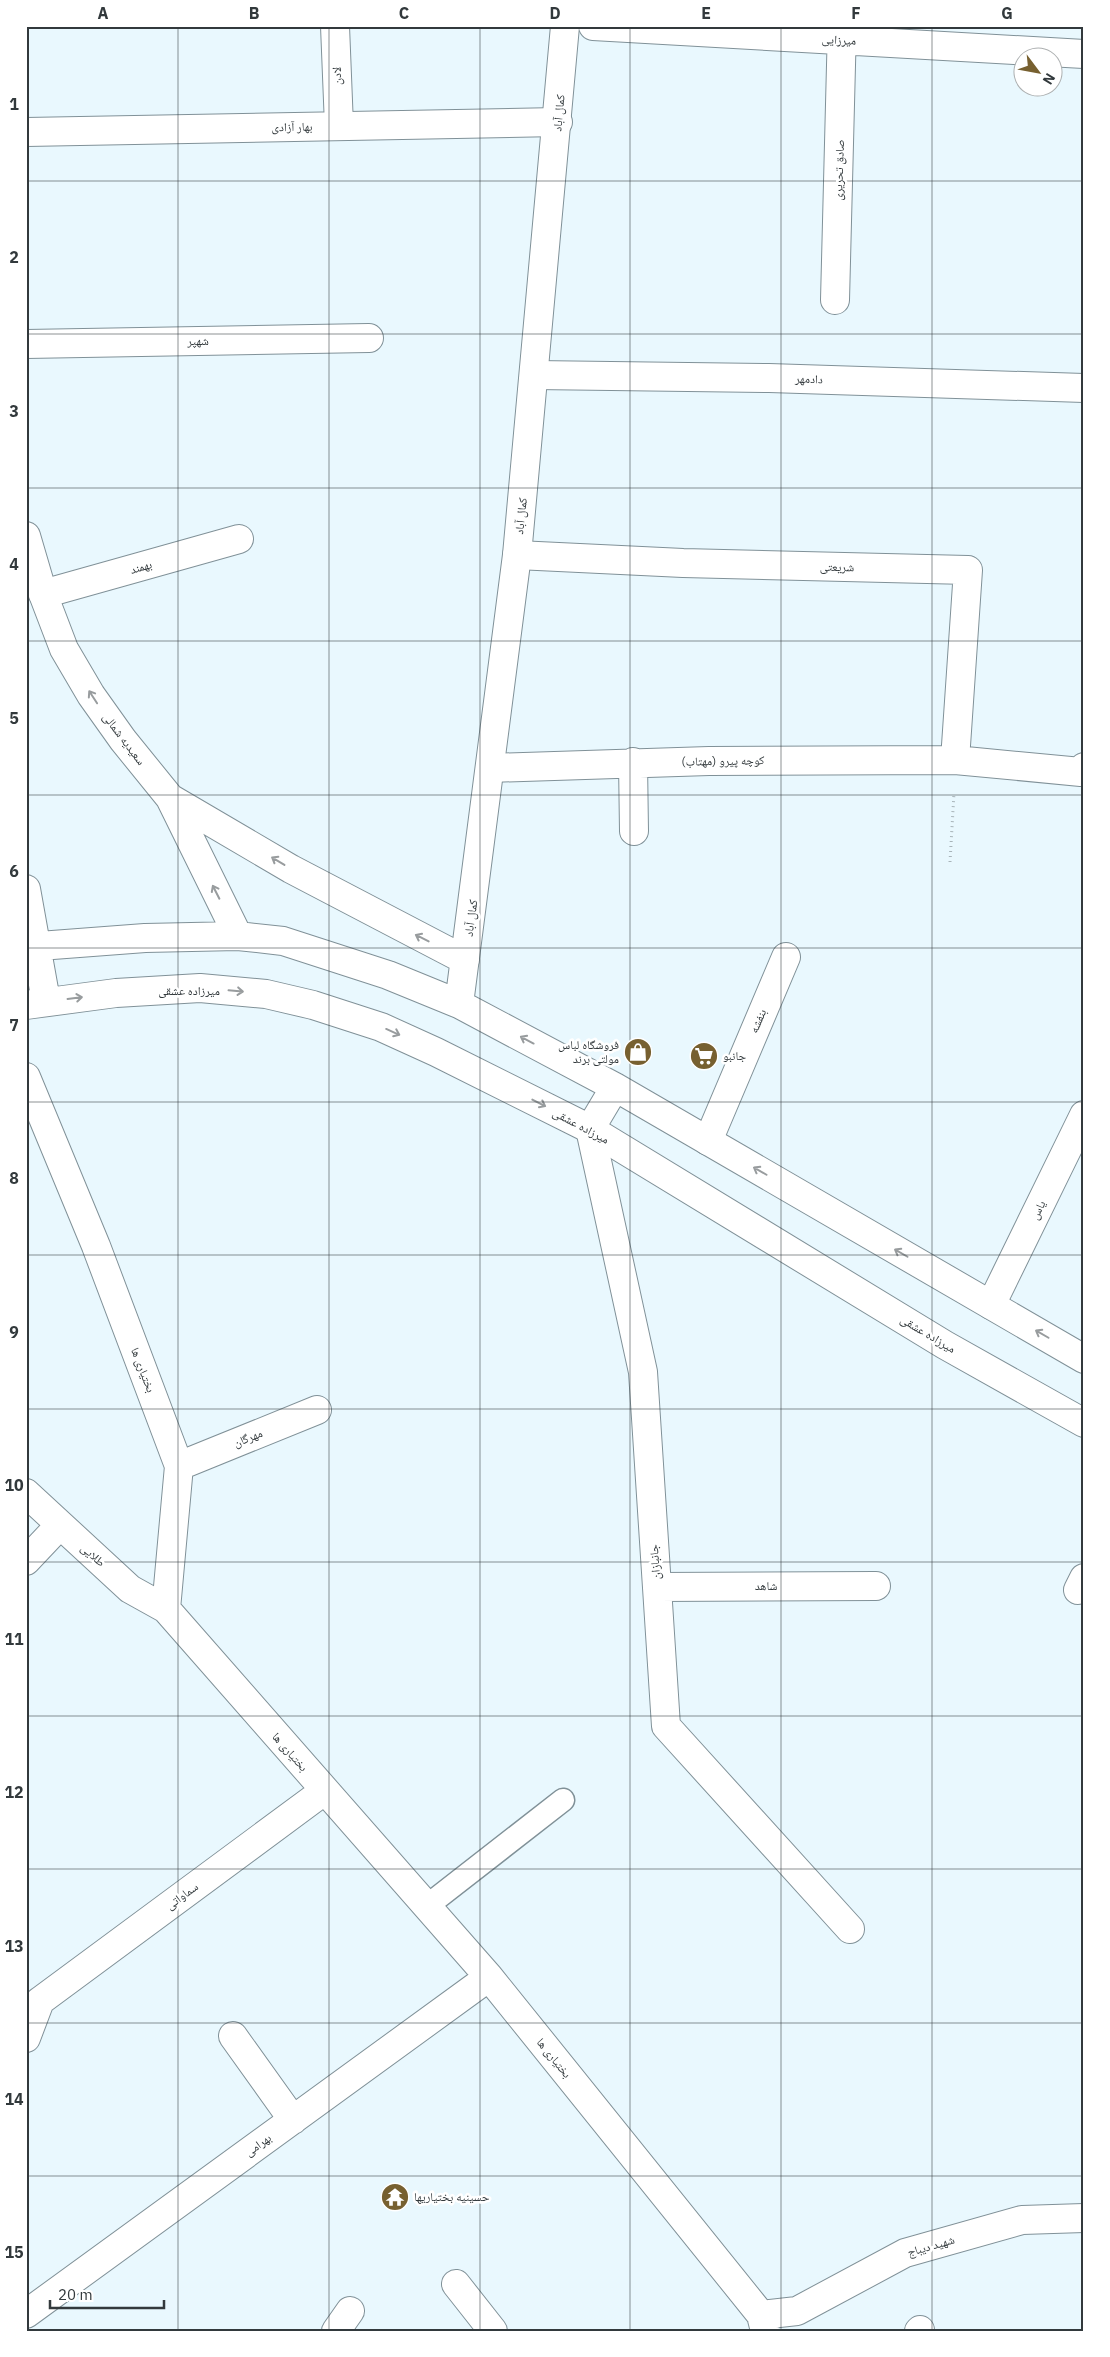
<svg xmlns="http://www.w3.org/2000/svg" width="1110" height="2357" viewBox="0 0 1110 2357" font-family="'IBM Plex Sans','Noto Naskh Arabic',sans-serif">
<rect width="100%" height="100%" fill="#e9f8fe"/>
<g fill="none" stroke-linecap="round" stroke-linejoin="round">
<defs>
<path id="service" d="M 427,1906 L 563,1800"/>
<path id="minor" d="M 335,26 L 339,126
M 593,26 L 1084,54
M 26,132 L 558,122
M 835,300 L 842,26
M 26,344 L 369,338
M 535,375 L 769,378 L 1084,388
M 517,555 L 683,563 L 968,570 L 955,760
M 43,594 L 239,539
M 633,762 L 634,831
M 490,768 L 709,761 L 955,760 L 1081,772 L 1084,767
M 26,1077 L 96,1246 L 179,1466 L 166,1609
M 590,1129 L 643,1372 L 666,1726 L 850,1929
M 708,1141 L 786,957
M 991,1305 L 1084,1115
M 179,1466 L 317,1410
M 26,1493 L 130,1589 L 166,1609 L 489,1977 L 761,2315 L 765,2331
M 26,1561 L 60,1525
M 657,1587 L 876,1586
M 1078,1590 L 1084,1578
M 40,2001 L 324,1791
M 233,2036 L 293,2120
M 26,2038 L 40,2001
M 456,2284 L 493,2331
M 26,2314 L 489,1977
M 761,2315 L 797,2311 L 905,2253 L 1022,2220 L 1084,2218
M 336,2331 L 350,2311
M 919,2331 L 920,2330"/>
<path id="secondary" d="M 26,536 L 43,594 L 64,649 L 91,695 L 123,740 L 170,798 L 238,936
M 170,798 L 291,869 L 465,960
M 26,889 L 46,1001
M 26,947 L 145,938 L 238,936 L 283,941 L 388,975 L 459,1004 L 615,1087 L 1084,1359
M 459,1004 L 517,555 L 565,26
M 26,1005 L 116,993 L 200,988 L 266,994 L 313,1005 L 381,1027 L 436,1052 L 590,1129 L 945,1345 L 1084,1423
M 590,1129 L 615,1087"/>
</defs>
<use href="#service" stroke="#809198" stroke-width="25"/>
<use href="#minor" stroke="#809198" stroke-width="30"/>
<use href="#secondary" stroke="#809198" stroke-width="30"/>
<path stroke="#a8b4b9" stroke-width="3" stroke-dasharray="1 4" stroke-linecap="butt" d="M 950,862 L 954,793"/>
<use href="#service" stroke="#fff" stroke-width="22"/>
<use href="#minor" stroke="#fff" stroke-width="28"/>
<use href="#secondary" stroke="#fff" stroke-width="28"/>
</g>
<defs><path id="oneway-shaft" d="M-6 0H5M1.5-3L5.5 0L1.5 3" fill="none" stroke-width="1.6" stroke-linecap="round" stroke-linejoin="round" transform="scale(1.25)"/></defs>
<g stroke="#989c9e">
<use href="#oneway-shaft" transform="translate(93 697) rotate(-123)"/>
<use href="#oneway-shaft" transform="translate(278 861) rotate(-149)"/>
<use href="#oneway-shaft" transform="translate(216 892) rotate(-117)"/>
<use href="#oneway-shaft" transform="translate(422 938) rotate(-153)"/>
<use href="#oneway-shaft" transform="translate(236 991) rotate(5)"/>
<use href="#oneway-shaft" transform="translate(75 998) rotate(-7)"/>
<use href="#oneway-shaft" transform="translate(393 1032) rotate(24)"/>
<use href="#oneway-shaft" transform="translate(527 1040) rotate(-152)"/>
<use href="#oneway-shaft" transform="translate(539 1103) rotate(27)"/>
<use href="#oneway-shaft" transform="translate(760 1171) rotate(-150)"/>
<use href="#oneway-shaft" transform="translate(901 1253) rotate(-150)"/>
<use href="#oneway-shaft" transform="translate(1042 1334) rotate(-150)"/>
</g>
<path fill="none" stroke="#32393c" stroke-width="1" stroke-opacity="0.55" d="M 178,26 L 178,2331M 329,26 L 329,2331M 480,26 L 480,2331M 630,26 L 630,2331M 781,26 L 781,2331M 932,26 L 932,2331M 26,181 L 1084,181M 26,334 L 1084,334M 26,488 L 1084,488M 26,641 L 1084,641M 26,795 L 1084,795M 26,948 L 1084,948M 26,1102 L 1084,1102M 26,1255 L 1084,1255M 26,1409 L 1084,1409M 26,1562 L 1084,1562M 26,1716 L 1084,1716M 26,1869 L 1084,1869M 26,2023 L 1084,2023M 26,2176 L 1084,2176"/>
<defs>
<symbol id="shop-disc" viewBox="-11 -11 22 22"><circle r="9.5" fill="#776030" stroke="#fff"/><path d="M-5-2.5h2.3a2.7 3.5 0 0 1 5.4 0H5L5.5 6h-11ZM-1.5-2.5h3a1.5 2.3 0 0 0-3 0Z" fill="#fff"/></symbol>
<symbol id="supermarket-disc" viewBox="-11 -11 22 22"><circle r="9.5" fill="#776030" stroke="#fff"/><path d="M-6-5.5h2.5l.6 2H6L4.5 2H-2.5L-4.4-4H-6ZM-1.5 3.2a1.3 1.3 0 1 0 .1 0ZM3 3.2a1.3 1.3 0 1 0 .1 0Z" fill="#fff"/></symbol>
<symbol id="temple-disc" viewBox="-11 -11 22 22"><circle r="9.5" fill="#776030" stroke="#fff"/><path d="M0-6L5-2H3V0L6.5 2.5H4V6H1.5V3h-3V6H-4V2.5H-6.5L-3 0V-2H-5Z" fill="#fff"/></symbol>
</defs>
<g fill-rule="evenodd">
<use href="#shop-disc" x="622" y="1036" width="32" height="32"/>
<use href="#supermarket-disc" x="688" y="1040" width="32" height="32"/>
<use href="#temple-disc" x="379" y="2181" width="32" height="32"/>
</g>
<g text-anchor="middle" stroke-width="5" stroke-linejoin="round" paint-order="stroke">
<g font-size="12" fill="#32393c" stroke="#fff">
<text transform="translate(839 40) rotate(3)" y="4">میرزایی</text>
<text transform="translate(337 76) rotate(-92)" y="4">لادن</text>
<text transform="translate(559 113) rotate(-85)" y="4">کمال آباد</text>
<text transform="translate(292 127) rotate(-1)" y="4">بهار آزادی</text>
<text transform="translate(839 170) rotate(-88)" y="4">صادق تحریری</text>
<text transform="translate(198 341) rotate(-1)" y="4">شهپر</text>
<text transform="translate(809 379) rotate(2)" y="4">دادمهر</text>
<text transform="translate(521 516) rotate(-84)" y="4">کمال آباد</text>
<text transform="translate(141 567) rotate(-16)" y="4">بهمند</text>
<text transform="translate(837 567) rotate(1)" y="4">شریعتی</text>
<text transform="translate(124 739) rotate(53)" y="4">سعیدیه شمالی</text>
<text transform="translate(723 761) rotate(-1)" y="4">کوچه پیرو (مهتاب)</text>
<text transform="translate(471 918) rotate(-82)" y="4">کمال آباد</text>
<text x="189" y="995">میرزاده عشقی</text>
<text transform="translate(758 1021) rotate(-67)" y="4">بنفشه</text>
<text transform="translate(581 1126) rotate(28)" y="4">میرزاده عشقی</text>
<text transform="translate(1038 1210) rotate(-64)" y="4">یاس</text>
<text transform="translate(928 1334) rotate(31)" y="4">میرزاده عشقی</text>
<text transform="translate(143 1370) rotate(69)" y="4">بختیاری ها</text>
<text transform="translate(248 1438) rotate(-22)" y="4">مهرگان</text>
<text transform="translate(93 1555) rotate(42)" y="4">طلایی</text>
<text transform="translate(655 1562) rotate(-94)" y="4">جانبازان</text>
<text x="766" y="1590">شاهد</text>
<text transform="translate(290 1752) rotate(49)" y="4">بختیاری ها</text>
<text transform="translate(182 1896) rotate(-36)" y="4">سماواتی</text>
<text transform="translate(554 2058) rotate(51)" y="4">بختیاری ها</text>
<text transform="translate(258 2145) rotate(-36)" y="4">بهرامی</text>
<text transform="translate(931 2246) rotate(-16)" y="4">شهید دیباج</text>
</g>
<g font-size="12" fill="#32393c" stroke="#fff" text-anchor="start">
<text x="619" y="1049" text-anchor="end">فروشگاه لباس<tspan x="619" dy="14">مولتی برند</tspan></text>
<text x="723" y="1060">جانبو</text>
<text x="414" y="2201">حسینیه بختیاریها</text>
</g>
</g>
<rect width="1110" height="2357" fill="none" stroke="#ffffff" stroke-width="55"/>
<g transform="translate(1038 72) rotate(122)"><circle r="24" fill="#ffffff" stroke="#adb0b1"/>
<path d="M0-4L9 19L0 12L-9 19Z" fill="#776030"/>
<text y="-8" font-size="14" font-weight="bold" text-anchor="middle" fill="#32393c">N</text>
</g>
<path d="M50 2300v8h114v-8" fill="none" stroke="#32393c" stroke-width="2.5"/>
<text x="58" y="2300" font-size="15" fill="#32393c" stroke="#ffffff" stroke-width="4" paint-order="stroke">20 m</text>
<rect x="28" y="28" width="1054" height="2302" fill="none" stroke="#32393c" stroke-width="2"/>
<g font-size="16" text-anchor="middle" font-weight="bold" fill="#32393c">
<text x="103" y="19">A</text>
<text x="254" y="19">B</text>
<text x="404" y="19">C</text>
<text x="555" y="19">D</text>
<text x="706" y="19">E</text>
<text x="856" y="19">F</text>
<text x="1007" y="19">G</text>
<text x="14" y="110">1</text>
<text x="14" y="263">2</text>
<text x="14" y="417">3</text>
<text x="14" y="570">4</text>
<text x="14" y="724">5</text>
<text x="14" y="877">6</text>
<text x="14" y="1031">7</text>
<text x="14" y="1184">8</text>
<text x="14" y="1338">9</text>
<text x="14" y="1491">10</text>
<text x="14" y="1645">11</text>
<text x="14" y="1798">12</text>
<text x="14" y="1952">13</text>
<text x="14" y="2105">14</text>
<text x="14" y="2258">15</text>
</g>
</svg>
